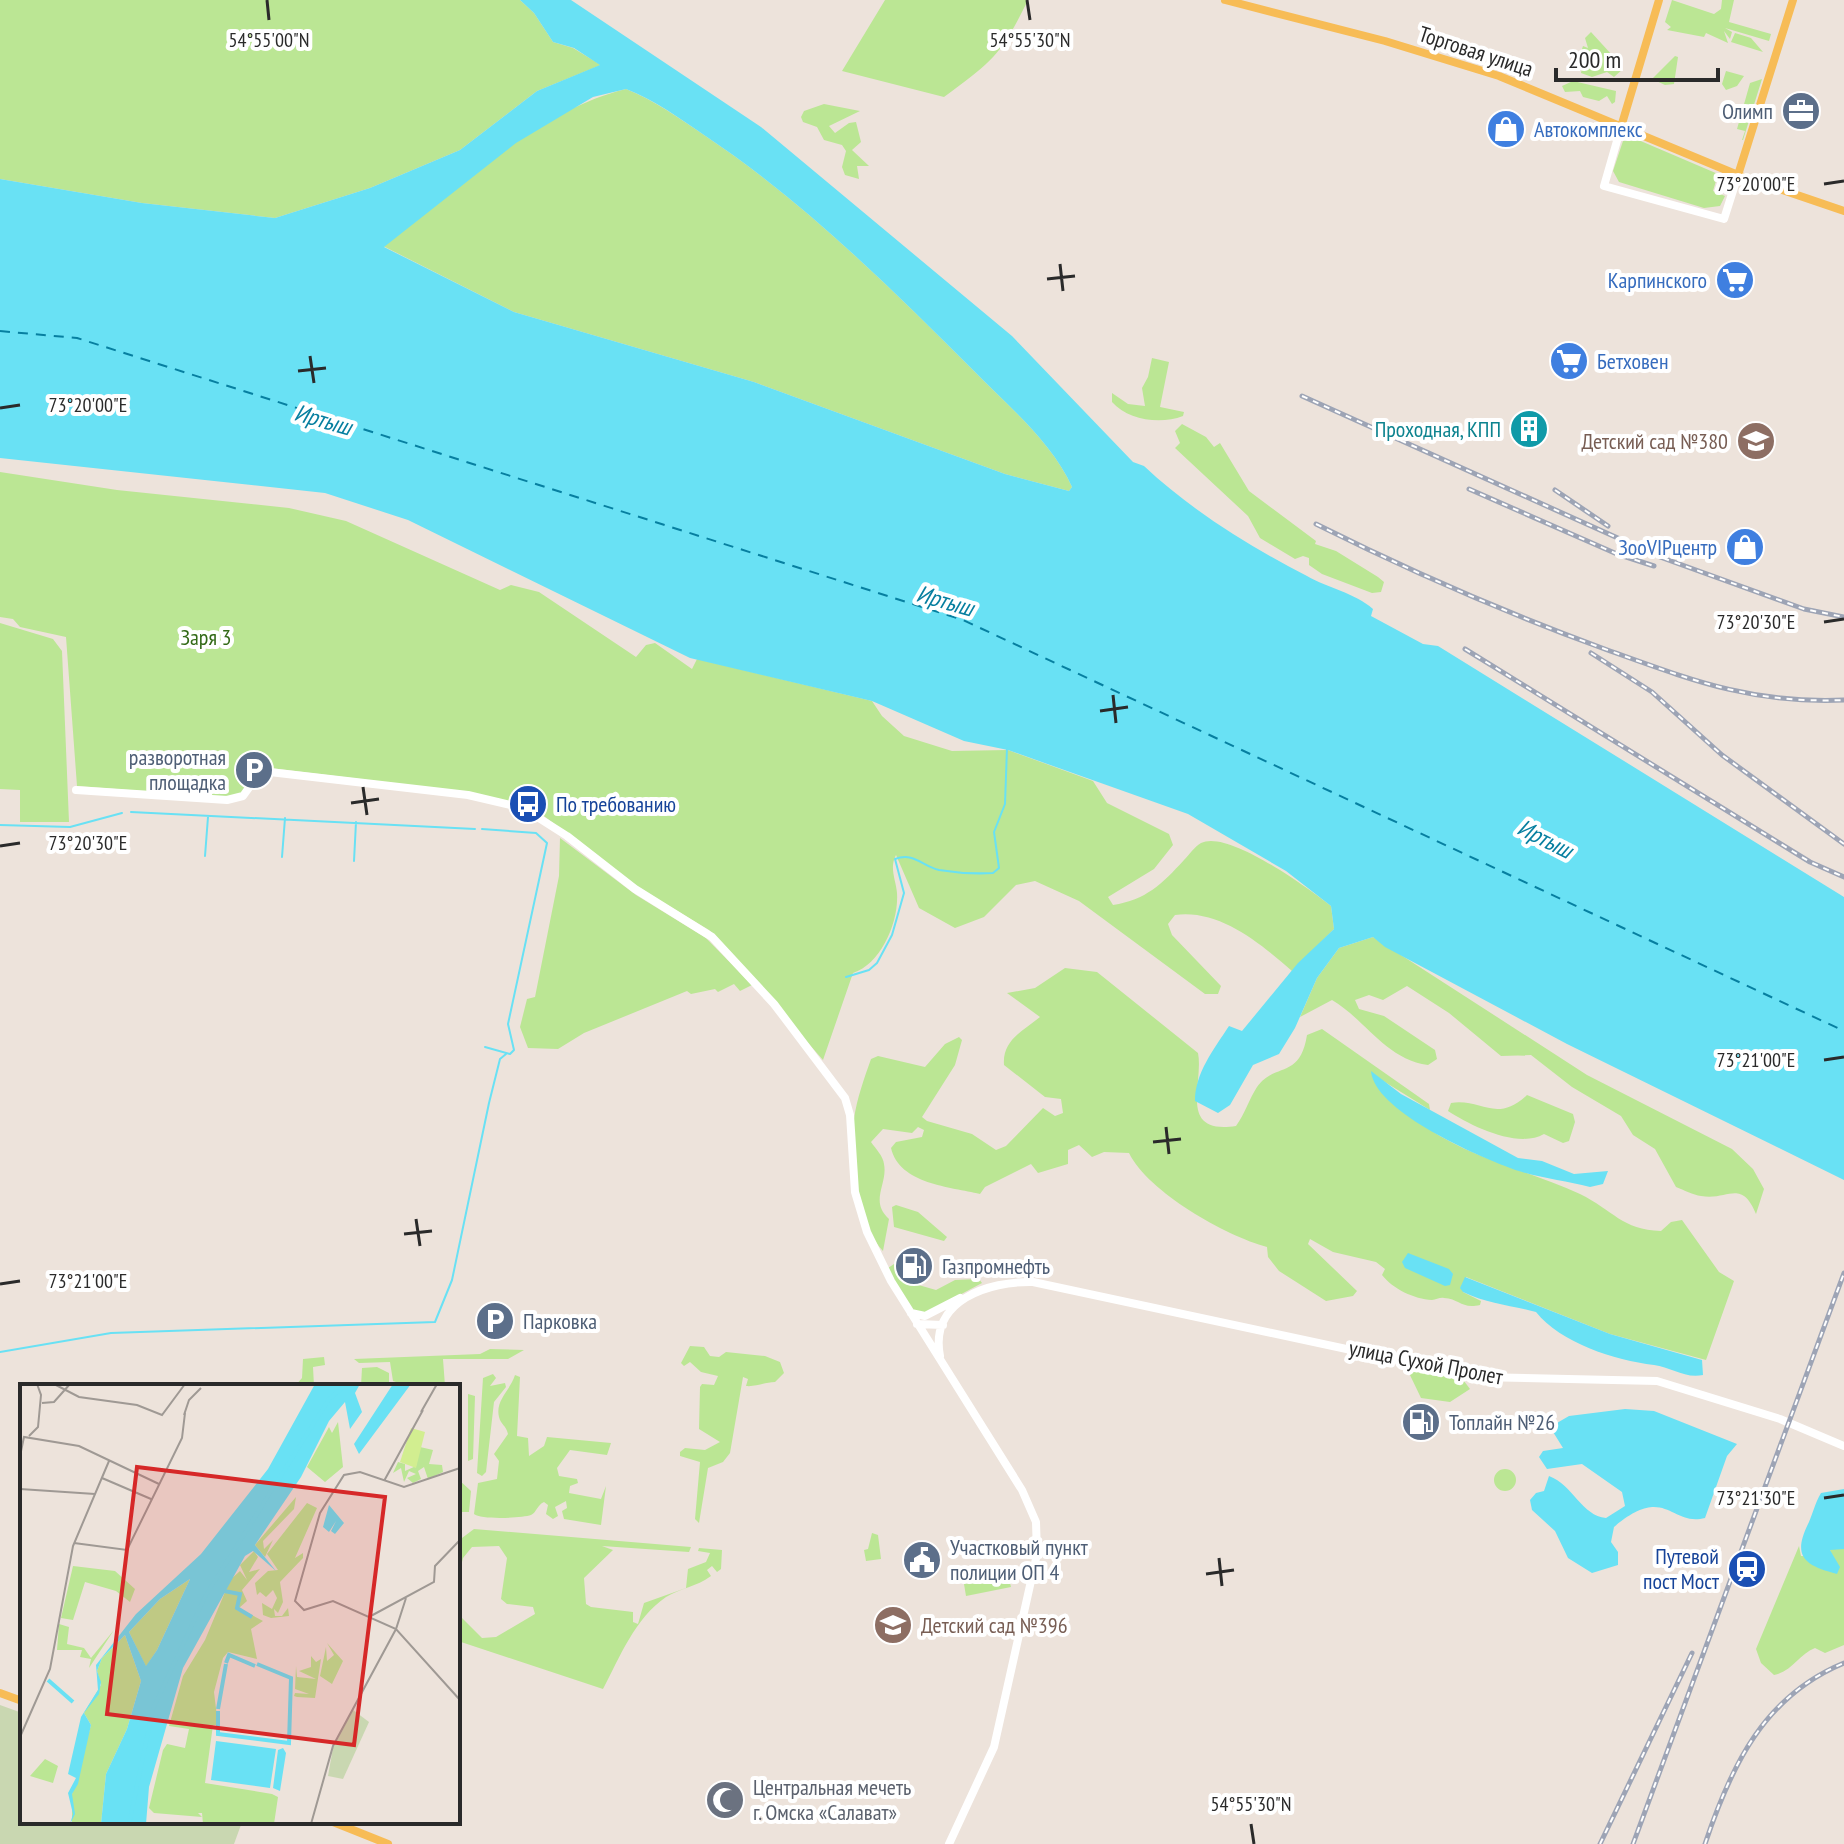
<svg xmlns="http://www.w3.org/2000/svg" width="1844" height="1844" viewBox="0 0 1844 1844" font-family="'PT Sans Narrow',sans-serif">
<rect width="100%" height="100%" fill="#ede3db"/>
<path fill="#bbe694" d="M 0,0 L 520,0 L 534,13 L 553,42 L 573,48 L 601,65 L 537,91 L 460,150 L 370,188 L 275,218 L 142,203 L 0,179 Z
M 885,0 L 1028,0 C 1001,55 993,61 944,97 L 842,71 Z
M 1672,0 L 1714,14 L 1721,9 L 1722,0 L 1734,0 L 1729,22 L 1771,34 L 1769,41 L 1725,28 L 1732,32 L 1730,39 L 1724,31 L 1728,43 L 1706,33 L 1704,37 L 1667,30 L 1671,27 L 1665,22 Z
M 1591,32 L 1612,55 L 1621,54 L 1616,68 L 1623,69 L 1614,77 L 1607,72 L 1592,77 L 1581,73 L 1582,67 L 1598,61 L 1595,55 L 1581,52 L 1583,46 L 1588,48 L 1585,38 Z
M 1735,33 L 1751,38 L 1763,52 L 1731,42 Z
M 1675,56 L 1678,57 L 1674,84 L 1665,85 L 1652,79 Z
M 1726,71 L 1744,76 L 1737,86 L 1726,90 L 1722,84 Z
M 1762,79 L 1743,140 L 1742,140 L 1745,131 L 1737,129 L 1750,83 Z
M 1573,81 L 1616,91 L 1615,102 L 1612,104 L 1607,96 L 1599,101 L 1583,97 L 1580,91 L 1565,92 L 1562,86 Z
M 626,89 C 654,100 679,118 704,135 C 803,201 890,287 974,371 C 1007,405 1052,442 1072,487 L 1069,491 L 1005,474 L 754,382 L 514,312 L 383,246 C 457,189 533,112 626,89 Z
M 824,104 L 860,111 L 829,126 L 835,133 L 849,123 L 856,122 L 861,142 L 852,150 L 869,166 L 857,166 L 859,179 L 845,175 L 842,167 L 846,151 L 842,145 L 824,140 L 817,127 L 803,122 L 801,117 L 804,111 Z
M 1636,139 L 1718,174 L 1713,191 L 1725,196 L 1720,206 L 1704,208 L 1619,182 L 1613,171 L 1623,141 Z
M 1152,358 L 1169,362 L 1160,407 L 1184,412 L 1183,416 C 1160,425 1128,420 1112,402 L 1112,393 L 1128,404 L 1145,406 L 1142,388 L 1148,377 Z
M 1182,424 L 1206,437 L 1214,447 L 1220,443 L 1249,491 L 1316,541 L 1315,544 L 1336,551 L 1378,577 L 1384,582 L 1381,592 L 1372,593 L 1322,574 L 1309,565 L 1309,558 L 1303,556 L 1295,559 L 1260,538 L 1248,516 L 1175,448 L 1180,443 L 1175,431 Z
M 0,472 L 117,490 L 289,508 L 346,521 L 500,590 L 511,585 L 539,592 L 636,657 L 646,645 L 655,643 L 692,669 L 697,659 L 872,701 L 882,716 L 904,736 L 952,751 L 1008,750 L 1093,781 L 1107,803 L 1169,834 L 1173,845 L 1154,869 L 1108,897 L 1113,905 C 1146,900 1162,884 1184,860 C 1189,855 1195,846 1201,843 C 1228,829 1309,889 1331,906 L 1334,929 L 1292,971 C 1260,943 1219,909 1175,915 L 1168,924 L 1172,935 L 1221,986 L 1218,994 L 1205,994 L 1079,901 L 1035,881 L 1016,885 L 984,917 L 955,928 L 919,908 L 896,855 C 889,868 896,880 897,893 C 899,922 881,964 853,973 L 823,1060 L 709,930 L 639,888 L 532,807 L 474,793 L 253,766 L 251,784 L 235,798 L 77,786 L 66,637 L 20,627 L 13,619 L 0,617 Z
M 0,623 L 53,639 L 62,651 L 69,822 L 20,822 L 20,790 L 0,789 Z
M 560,838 L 636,895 L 706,938 L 752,985 L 740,991 L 734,984 L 718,992 L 715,989 L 691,994 L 687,991 L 584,1033 L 558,1049 L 528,1048 L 520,1027 L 527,999 L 535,997 L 559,876 Z
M 1373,937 L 1587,1075 L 1732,1149 L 1753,1169 L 1764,1189 L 1756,1214 C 1741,1178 1728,1201 1701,1196 C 1693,1195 1684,1190 1676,1187 L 1655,1149 L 1633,1135 L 1621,1116 L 1572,1087 L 1531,1055 L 1501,1056 L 1449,1013 L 1407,986 L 1383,1000 L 1369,995 L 1355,1000 L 1359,1009 L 1384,1016 L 1435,1050 L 1437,1059 L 1428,1065 C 1385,1059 1366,1020 1332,1000 L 1300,1017 L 1317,978 L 1339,948 Z
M 1065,968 L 1097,972 L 1198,1053 C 1204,1083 1177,1135 1236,1126 C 1245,1114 1249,1099 1257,1087 C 1274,1062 1300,1080 1307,1035 L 1322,1029 L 1429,1104 L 1430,1110 L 1372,1074 C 1390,1091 1408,1115 1429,1129 C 1475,1160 1531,1171 1580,1194 C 1613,1210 1622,1230 1661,1231 L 1671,1222 L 1682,1220 L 1719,1272 L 1734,1281 L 1706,1360 L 1610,1334 L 1466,1277 L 1463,1292 L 1481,1301 L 1480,1305 C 1461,1309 1460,1299 1444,1298 C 1440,1297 1436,1300 1432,1300 C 1414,1299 1393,1289 1382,1275 L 1385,1269 L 1376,1262 L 1333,1252 L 1310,1239 L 1308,1244 L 1357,1291 L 1353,1296 L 1326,1301 L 1279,1271 L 1268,1257 L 1267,1247 C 1226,1236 1148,1192 1129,1153 L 1104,1152 L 1092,1157 L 1079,1145 L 1068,1150 L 1068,1164 L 1038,1173 L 1031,1164 L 985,1187 L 980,1194 C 951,1187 899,1184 891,1148 L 896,1142 L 922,1137 L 924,1130 L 918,1127 L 912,1133 L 883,1129 L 871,1142 C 876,1149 883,1156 884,1164 C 888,1184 869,1201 889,1219 L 883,1251 C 858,1224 848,1155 854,1119 C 857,1098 864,1079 871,1059 L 878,1056 L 925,1067 L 945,1044 L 959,1037 L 962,1040 L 955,1065 L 922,1117 L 927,1121 L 972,1134 L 996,1150 L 1006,1146 L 1043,1108 L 1055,1116 L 1063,1113 L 1061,1099 L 1045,1097 L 1004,1065 C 1002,1040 1023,1031 1040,1017 L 1007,993 L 1035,988 Z
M 1527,1095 L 1573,1114 L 1575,1122 L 1569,1141 L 1563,1143 L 1544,1134 C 1518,1149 1471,1126 1448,1111 L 1451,1103 C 1481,1098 1496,1124 1527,1095 Z
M 896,1205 L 918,1212 L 947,1237 L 944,1241 L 894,1227 L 892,1207 Z
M 894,1264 L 915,1284 L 936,1290 L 955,1280 L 979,1279 L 982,1283 L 924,1314 L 912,1313 L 888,1268 Z
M 690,1346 L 704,1347 L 710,1356 L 719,1357 L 726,1352 L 765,1356 L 780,1362 L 784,1373 L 775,1382 C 765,1382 756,1387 746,1386 L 748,1379 L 743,1377 L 730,1453 L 723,1462 L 708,1468 L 699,1523 L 695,1519 L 700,1462 L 680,1456 L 680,1452 L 685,1448 L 705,1450 L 720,1442 L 699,1429 L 700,1387 L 702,1384 L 714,1385 L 718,1376 L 701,1372 L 690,1362 L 684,1366 L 681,1363 Z
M 490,1349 L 524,1350 L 508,1359 L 443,1359 L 445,1386 L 408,1386 L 393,1381 L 390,1362 L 359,1363 L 354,1359 L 480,1354 Z
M 324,1357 L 325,1365 L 313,1367 L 314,1386 L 295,1386 L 302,1378 L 303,1359 Z
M 377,1367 L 389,1373 L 389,1382 L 361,1386 L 362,1368 Z
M 1417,1367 L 1464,1381 L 1470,1389 L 1450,1402 L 1421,1398 L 1409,1373 Z
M 493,1374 L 496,1378 L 490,1386 L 505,1383 L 506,1387 L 494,1402 L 486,1472 L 482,1476 L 477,1473 L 483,1378 Z
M 515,1375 L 520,1377 L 517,1436 L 528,1438 L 529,1456 L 544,1446 L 547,1437 L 611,1443 L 607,1455 L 570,1450 L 557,1468 L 559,1476 L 577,1479 L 578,1483 L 570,1486 L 569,1493 L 601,1499 L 606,1486 L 601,1525 L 564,1519 L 562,1511 L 567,1508 L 566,1501 L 555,1507 L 558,1516 L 553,1519 L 546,1514 L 548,1505 L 544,1502 C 537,1505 537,1512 531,1515 C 522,1518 481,1520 474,1514 L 478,1483 L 497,1479 L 499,1461 L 494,1454 L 508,1434 C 506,1425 501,1425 499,1417 C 495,1400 510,1391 515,1375 Z
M 468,1394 L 475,1396 L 473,1459 L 468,1461 Z
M1494 1480a11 11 0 1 1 22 0a11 11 0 1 1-22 0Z
M 459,1480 L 471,1491 L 469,1512 L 458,1512 Z
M 474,1529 L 691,1547 L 689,1552 L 602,1546 L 613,1550 L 584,1578 L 586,1604 L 591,1607 L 633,1612 L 633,1622 L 638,1624 L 644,1603 L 686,1588 L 688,1569 L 706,1562 L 710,1553 L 698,1551 L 699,1548 L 722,1550 L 721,1569 L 717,1572 L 712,1566 L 707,1570 L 711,1576 C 696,1587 681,1588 666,1597 C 635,1618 620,1657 603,1689 L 458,1641 L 458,1606 L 461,1617 L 482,1638 L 496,1637 L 535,1614 L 533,1607 L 507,1604 L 501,1599 L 507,1558 L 499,1546 L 472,1547 L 463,1558 L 458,1578 L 458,1541 Z
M 872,1533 L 878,1535 L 881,1559 L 866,1561 L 864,1550 L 868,1549 Z
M 1799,1546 L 1801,1556 L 1831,1557 L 1830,1549 L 1844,1549 L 1844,1645 L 1825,1653 L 1815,1648 C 1799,1654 1793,1671 1774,1675 L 1761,1663 L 1756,1649 Z
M 1008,1575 L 1011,1587 L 966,1596 L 964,1584 Z"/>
<path fill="#c9d7b1" d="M 0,1705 L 22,1713 L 22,1822 L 242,1822 L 234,1844 L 0,1844 Z"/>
<path fill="#69e1f4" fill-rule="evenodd" d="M 520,0 L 571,0 L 761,127 L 1012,336 L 1133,462 L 1144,466 C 1192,511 1249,546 1307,576 C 1328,588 1355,593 1373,609 L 1371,616 L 1423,644 L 1438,646 L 1844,897 L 1844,1180 L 1567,1044 L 1385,947 L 1373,937 L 1339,948 L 1317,978 L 1295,1028 L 1279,1054 L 1253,1065 L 1230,1105 L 1218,1113 L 1195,1101 C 1195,1073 1214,1049 1229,1026 L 1242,1031 L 1298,963 L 1334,929 L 1331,906 L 1286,871 L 1188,814 L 1008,750 L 964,741 L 872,701 L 690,658 L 408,520 L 325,493 L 0,458 L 0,179 L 142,203 L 275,218 L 370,188 L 460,150 L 537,91 L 600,65 L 574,48 L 553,42 L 534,13 ZM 626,89 C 655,100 679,118 704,135 C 803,201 890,287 974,371 C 1007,405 1052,442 1072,487 L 1069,491 L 1005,474 L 754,382 L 514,312 L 384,247 L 516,143 L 593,97 Z
M 1371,1071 L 1401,1094 L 1518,1158 L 1542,1161 L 1574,1174 L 1608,1171 L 1603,1184 L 1590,1187 C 1562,1180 1531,1177 1505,1166 C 1471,1153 1374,1110 1371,1071 Z
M 1408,1253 L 1449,1269 L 1453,1274 L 1450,1285 L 1445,1286 L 1405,1268 L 1402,1262 Z
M 1465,1277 L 1610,1334 L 1702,1360 L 1703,1375 C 1685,1379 1671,1367 1654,1365 C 1614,1360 1561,1343 1536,1312 C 1510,1305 1488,1304 1463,1292 L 1460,1288 Z
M 1625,1409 L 1654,1411 L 1737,1444 L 1727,1456 L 1705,1518 C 1670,1527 1666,1483 1614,1527 L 1611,1542 L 1618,1552 L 1618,1565 L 1592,1573 L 1568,1558 L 1555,1531 L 1532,1510 L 1530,1500 L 1536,1493 L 1544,1491 L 1549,1476 C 1573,1485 1582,1516 1606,1518 L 1625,1506 L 1622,1492 L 1582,1464 L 1547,1469 L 1539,1457 L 1543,1451 L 1563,1448 L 1550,1427 L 1569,1416 Z
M 1844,1489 L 1844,1549 L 1830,1550 L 1840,1567 L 1837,1574 C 1803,1565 1792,1556 1809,1522 C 1813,1513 1815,1503 1821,1493 Z"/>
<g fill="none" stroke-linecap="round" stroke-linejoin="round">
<path stroke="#69e1f4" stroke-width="2" d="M 131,812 L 475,829
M 0,825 L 70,827 L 122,813
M 482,829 L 536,833 L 547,843 L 508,1024 L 514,1050 L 510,1054 L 485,1047
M 205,856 L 208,817
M 282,857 L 285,818
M 354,861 L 356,822
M 846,977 L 869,970 L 877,963 L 892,935 L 904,893 L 895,859 C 914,852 922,866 939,870 C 957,873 975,874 993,873 L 999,868 L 994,832 L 1005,804 L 1007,748
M 0,1352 L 111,1333 L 435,1322 L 452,1280 L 489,1103 L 500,1059 L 506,1054"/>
<path stroke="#077fa0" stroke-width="2" stroke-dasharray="10 8" stroke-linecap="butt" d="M 0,331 L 77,338 L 963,620 L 1844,1031"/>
<path stroke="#fff" stroke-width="8" d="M 1621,127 L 1604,186 L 1724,219 L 1738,175
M 76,790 L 227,800 L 243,796 L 261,771 L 468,795 L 523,808 L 567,836 L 635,889 L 712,937 L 774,1004 L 845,1098 L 850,1115 L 855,1192 L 867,1232 L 891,1281 L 1022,1490 L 1036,1522 L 1037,1554 L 994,1747 L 949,1844
M 911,1313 L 925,1316 L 960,1298
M 917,1324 L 943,1325
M 940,1356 C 929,1300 989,1281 1033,1282 L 1477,1377 L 1657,1381 L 1780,1419 L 1844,1446"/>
<path stroke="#f7bc56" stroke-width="8" d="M 1225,0 L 1385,41 L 1499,76 L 1738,175 L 1844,211
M 1621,127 L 1659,0
M 1738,175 L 1793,0
M 0,1693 L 22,1701
M 333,1822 L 388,1844"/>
<defs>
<path id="rail" d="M 1302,396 L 1660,557 L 1804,609 L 1844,617
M 1469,489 L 1617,554 L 1654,566
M 1555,490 L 1608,526
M 1316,524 C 1410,571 1504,612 1602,648 C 1689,679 1749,704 1844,700
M 1465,649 L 1810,862 L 1844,877
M 1591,653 L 1652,692 L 1722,755 L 1844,844
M 1600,1844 L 1692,1653
M 1633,1844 L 1844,1273
M 1705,1844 C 1731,1766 1764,1696 1844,1663"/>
</defs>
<use href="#rail" stroke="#9da4b5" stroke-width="5"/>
<use href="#rail" stroke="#fff" stroke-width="2" stroke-dasharray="6" stroke-linecap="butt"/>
</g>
<path fill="none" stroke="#2a2a2a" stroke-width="3" d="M 267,0 L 269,20M 1027,0 L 1030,20M 1824,184 L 1844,181M 1060,264 L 1063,291M 1047,279 L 1075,276M 310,356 L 314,383M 298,371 L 326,368M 0,408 L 20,405M 1824,622 L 1844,619M 1113,695 L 1116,723M 1100,711 L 1128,707M 363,787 L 367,815M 351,803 L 379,799M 0,846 L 20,843M 1824,1060 L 1844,1057M 1166,1127 L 1169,1154M 1153,1142 L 1181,1139M 416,1219 L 420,1246M 404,1234 L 432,1231M 0,1284 L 20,1281M 1824,1498 L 1844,1495M 1219,1558 L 1222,1586M 1206,1574 L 1234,1570M 1251,1824 L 1254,1844"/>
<defs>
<symbol id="office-disc" viewBox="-11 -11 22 22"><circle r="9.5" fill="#5c6f8a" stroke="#fff"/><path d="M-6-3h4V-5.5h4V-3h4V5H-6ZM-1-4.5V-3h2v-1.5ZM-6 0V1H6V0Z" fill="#fff"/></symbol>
<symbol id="shop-disc" viewBox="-11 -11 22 22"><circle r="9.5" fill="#3f7fe0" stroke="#fff"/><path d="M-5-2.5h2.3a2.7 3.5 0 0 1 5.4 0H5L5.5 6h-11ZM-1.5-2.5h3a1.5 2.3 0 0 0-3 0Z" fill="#fff"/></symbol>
<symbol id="supermarket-disc" viewBox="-11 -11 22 22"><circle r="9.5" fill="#3f7fe0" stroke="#fff"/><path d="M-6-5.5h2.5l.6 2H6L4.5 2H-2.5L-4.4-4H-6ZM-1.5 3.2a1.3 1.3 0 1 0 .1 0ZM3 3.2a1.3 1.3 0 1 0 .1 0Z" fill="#fff"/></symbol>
<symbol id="building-disc" viewBox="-11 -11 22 22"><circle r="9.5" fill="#0f9aa8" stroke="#fff"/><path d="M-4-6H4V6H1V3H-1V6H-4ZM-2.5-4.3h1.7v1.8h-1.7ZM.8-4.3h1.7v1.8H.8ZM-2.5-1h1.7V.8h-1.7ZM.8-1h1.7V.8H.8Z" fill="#fff"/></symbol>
<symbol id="school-disc" viewBox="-11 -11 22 22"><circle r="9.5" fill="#8d6e63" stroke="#fff"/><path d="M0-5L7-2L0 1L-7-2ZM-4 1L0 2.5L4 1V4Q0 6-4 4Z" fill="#fff"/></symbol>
<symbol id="parking-disc" viewBox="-11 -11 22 22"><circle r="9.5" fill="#5c6f8a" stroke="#fff"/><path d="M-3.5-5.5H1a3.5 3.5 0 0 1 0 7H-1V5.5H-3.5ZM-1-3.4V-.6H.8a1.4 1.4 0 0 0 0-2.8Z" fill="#fff"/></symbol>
<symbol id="bus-disc" viewBox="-11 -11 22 22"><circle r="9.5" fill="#1a4fb4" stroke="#fff"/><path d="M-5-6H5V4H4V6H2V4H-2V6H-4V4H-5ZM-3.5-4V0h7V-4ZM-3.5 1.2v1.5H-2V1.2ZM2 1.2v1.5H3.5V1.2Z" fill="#fff"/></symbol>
<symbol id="fuel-disc" viewBox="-11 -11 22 22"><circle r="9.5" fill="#5c6f8a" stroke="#fff"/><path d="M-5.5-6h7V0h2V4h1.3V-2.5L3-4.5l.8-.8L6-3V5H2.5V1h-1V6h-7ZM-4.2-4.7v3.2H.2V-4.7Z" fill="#fff"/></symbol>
<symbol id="civic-disc" viewBox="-11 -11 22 22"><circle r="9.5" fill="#5c6f8a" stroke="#fff"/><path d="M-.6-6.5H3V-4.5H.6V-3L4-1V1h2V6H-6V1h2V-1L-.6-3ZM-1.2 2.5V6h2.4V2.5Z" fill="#fff"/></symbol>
<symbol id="station-disc" viewBox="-11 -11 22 22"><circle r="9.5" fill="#1a4fb4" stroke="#fff"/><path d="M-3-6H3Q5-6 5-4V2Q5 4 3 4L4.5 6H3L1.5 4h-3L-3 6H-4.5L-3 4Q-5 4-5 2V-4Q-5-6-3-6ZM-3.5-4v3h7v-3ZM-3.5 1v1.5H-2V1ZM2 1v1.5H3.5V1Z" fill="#fff"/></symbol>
<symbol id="mosque-disc" viewBox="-11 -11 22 22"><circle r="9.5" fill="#6b7280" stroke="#fff"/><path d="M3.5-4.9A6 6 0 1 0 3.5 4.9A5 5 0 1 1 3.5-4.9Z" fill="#fff"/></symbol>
</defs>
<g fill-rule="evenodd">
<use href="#office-disc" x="1779" y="89" width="44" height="44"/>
<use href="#shop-disc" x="1484" y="107" width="44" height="44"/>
<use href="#supermarket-disc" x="1713" y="258" width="44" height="44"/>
<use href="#supermarket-disc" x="1547" y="339" width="44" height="44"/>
<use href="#building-disc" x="1507" y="407" width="44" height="44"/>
<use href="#school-disc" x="1734" y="419" width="44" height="44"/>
<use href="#shop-disc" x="1723" y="525" width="44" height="44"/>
<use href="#parking-disc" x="232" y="748" width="44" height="44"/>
<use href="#bus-disc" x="506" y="782" width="44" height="44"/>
<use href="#fuel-disc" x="892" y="1244" width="44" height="44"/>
<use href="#parking-disc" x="473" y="1299" width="44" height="44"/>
<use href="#fuel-disc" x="1399" y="1400" width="44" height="44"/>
<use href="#civic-disc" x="900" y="1538" width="44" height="44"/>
<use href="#station-disc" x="1725" y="1547" width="44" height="44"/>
<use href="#school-disc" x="871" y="1603" width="44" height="44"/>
<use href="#mosque-disc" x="703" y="1778" width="44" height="44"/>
</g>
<g text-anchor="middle" stroke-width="8" stroke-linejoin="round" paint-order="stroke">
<g font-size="22" fill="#2a2a2a" stroke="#fff">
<text transform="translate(1476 51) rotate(18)" y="8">Торговая улица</text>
<text transform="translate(1426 1362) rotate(11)" y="8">улица Сухой Пролет</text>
</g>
<g font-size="22" fill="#4e5e75" stroke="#fff" text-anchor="start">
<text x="1773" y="119" text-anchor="end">Олимп</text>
<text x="226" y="765" text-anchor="end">разворотная<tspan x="226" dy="25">площадка</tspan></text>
<text x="942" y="1274">Газпромнефть</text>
<text x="523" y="1329">Парковка</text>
<text x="1449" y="1430">Топлайн №26</text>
<text x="950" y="1555">Участковый пункт<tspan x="950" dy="25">полиции ОП 4</tspan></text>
</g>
<g font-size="22" fill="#366cbe" stroke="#fff" text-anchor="start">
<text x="1534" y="137">Автокомплекс</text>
<text x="1707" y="288" text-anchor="end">Карпинского</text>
<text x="1597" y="369">Бетховен</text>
<text x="1717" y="555" text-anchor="end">ЗооVIPцентр</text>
</g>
<g font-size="22" fill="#0d838f" stroke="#fff" text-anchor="end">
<text x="1501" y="437">Проходная, КПП</text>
</g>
<g font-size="22" fill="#785e54" stroke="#fff" text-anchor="end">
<text x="1728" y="449">Детский сад №380</text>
<text x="921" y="1633" text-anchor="start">Детский сад №396</text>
</g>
<g font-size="22" fill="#336a17" stroke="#fff">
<text x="206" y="645">Заря 3</text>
</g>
<g font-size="22" fill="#164399" stroke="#fff" text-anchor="start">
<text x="556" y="812">По требованию</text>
<text x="1719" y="1564" text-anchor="end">Путевой<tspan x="1719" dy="25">пост Мост</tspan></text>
</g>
<g font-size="22" fill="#5b616d" stroke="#fff" text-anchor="start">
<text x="753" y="1795">Центральная мечеть<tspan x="753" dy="25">г. Омска «Салават»</tspan></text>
</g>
<g font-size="24" font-style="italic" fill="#077fa0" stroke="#fff">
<text transform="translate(323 420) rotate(16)" y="8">Иртыш</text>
<text transform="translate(945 601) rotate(16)" y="8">Иртыш</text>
<text transform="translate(1545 839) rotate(27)" y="8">Иртыш</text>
</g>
</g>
<g transform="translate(20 1384)">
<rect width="440" height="440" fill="#ede3db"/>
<path d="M 318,38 L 323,83 L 305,98 L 287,83 L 309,43 L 312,49 ZM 400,63 L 413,66 L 409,80 L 422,81 L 423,88 L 408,95 L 404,83 L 398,87 L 401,95 L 393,99 L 387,94 L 396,90 L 389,87 L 384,98 L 381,84 L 373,89 L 378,78 L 385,80 L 385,87 L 396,82 ZM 276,113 L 274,125 L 243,157 L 244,165 L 253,156 L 245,173 L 235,161 ZM 287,119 L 297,124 L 275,174 L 283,169 L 283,174 L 260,198 L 263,218 L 258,229 L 254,225 L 255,232 L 262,232 L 268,224 L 269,232 L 251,234 L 243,231 L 242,219 L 252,225 L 257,214 L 253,206 L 246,213 L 240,208 L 237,211 L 235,199 L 248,187 L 258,186 L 247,170 ZM 234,167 L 238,173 L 229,188 L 240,185 L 222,206 L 227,217 L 219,224 L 243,237 L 231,245 L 237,275 L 208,268 L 203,274 L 194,308 L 198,341 L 193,341 L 185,399 L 252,410 L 258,413 L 254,440 L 183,440 L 182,429 L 178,429 L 182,433 L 134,429 L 129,424 L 143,366 L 147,360 L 165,364 L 169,345 L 149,342 L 163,292 L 185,256 L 210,196 L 220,187 L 227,196 L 220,181 ZM 53,182 L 95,187 L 115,205 L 110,218 L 96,207 L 65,198 L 53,236 L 41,234 ZM 170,195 L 137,266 L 126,283 L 109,248 L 140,215 ZM 39,240 L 49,243 L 47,260 L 64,264 L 71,274 L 94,246 L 69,284 L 71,275 L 60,273 L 62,266 L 37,266 ZM 105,251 L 121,297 L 107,345 L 86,390 L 81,440 L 52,440 L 52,410 L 71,341 L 64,329 L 81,301 L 77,287 L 82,274 ZM 307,259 L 323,277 L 312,300 L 300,292 L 306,263 L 307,277 L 314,271 ZM 291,272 L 296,278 L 301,275 L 295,314 L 277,313 L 274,312 L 275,309 L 289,310 L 275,305 L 276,282 L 277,293 L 296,295 L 279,287 L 291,283 ZM 25,375 L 38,382 L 33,399 L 10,392 Z" fill="#bbe694"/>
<path d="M 333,326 L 349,338 L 323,395 L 308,392 L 313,364 Z" fill="#c9d7b1"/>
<path d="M 391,44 L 405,48 L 396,84 L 380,78 Z" fill="#d2ee90"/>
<path d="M 295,0 L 340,0 L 335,9 L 342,28 L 330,45 L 325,18 L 309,37 L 281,93 L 235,161 L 256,187 L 233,167 L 225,172 L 163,284 L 129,403 L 126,440 L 81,440 L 86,390 L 107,345 L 121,297 L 105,251 L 82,274 L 77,287 L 81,298 L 79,310 L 64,329 L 71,341 L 58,400 L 52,410 L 55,430 L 50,440 L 53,430 L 48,409 L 56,394 L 48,390 L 61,333 L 78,306 L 76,281 L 116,230 L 181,170 L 248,85 ZM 170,195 L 137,266 L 126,282 L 109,248 L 140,215 ZM 373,0 L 391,0 L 339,70 L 334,60 ZM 309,121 L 324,139 L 315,150 L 311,147 L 316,137 L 309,148 L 303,143 ZM 196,357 L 256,365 L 250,404 L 191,396 ZM 263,364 L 266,369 L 260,407 L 253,404 L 258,366 Z" fill="#69e1f4" fill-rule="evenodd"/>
<path fill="none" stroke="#69e1f4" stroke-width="4" d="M 204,207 L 220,210 L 217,224 L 232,233M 206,279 L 209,271 L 235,282M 28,296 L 53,318M 198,325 L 206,280M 198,327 L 198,350 L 269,359 L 271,294 L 237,280M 109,440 L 133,325 L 186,211 L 309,15 L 327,0"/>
<path fill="none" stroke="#9f9994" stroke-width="2" d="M 34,0 L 59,13 L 117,21 L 142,31 L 165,0M 22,19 L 34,18 L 50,0M 401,28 L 417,0M 164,31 L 169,16 L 181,4M 9,52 L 18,43 L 21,11 L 17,0M 0,72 L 4,53 L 59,62 L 139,100M 440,84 L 384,103 L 340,88 L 324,91 L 300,129 L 275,217 L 284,226 L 313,217 L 376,245 L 440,316M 82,94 L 131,115M 364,97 L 403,26M 0,105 L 75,110M 54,159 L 107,166 L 162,54 L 165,29M 349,233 L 414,198 L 415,182 L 440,156M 0,353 L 30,285 L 53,162 L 89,77M 291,440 L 313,362 L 376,245 L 386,214"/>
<path fill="#d62828" fill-opacity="0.15" stroke="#d62828" stroke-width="4" d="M 117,83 L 365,113 L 334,361 L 87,330 Z"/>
<rect width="440" height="440" fill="none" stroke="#2a2a2a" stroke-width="4"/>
</g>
<g font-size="20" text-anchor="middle" fill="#2a2a2a" stroke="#fff" stroke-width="8" stroke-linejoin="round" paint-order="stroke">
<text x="269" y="47">54°55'00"N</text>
<text x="1030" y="47">54°55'30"N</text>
<text x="1756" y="191">73°20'00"E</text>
<text x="88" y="412">73°20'00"E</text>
<text x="1756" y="629">73°20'30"E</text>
<text x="88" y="850">73°20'30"E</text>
<text x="1756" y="1067">73°21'00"E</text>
<text x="88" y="1288">73°21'00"E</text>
<text x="1756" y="1505">73°21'30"E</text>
<text x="1251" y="1811">54°55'30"N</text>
</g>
<path d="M1556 68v12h162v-12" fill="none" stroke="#2a2a2a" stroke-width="4"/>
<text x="1568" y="68" font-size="24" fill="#2a2a2a" stroke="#ffffff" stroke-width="6" paint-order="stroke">200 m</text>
</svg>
